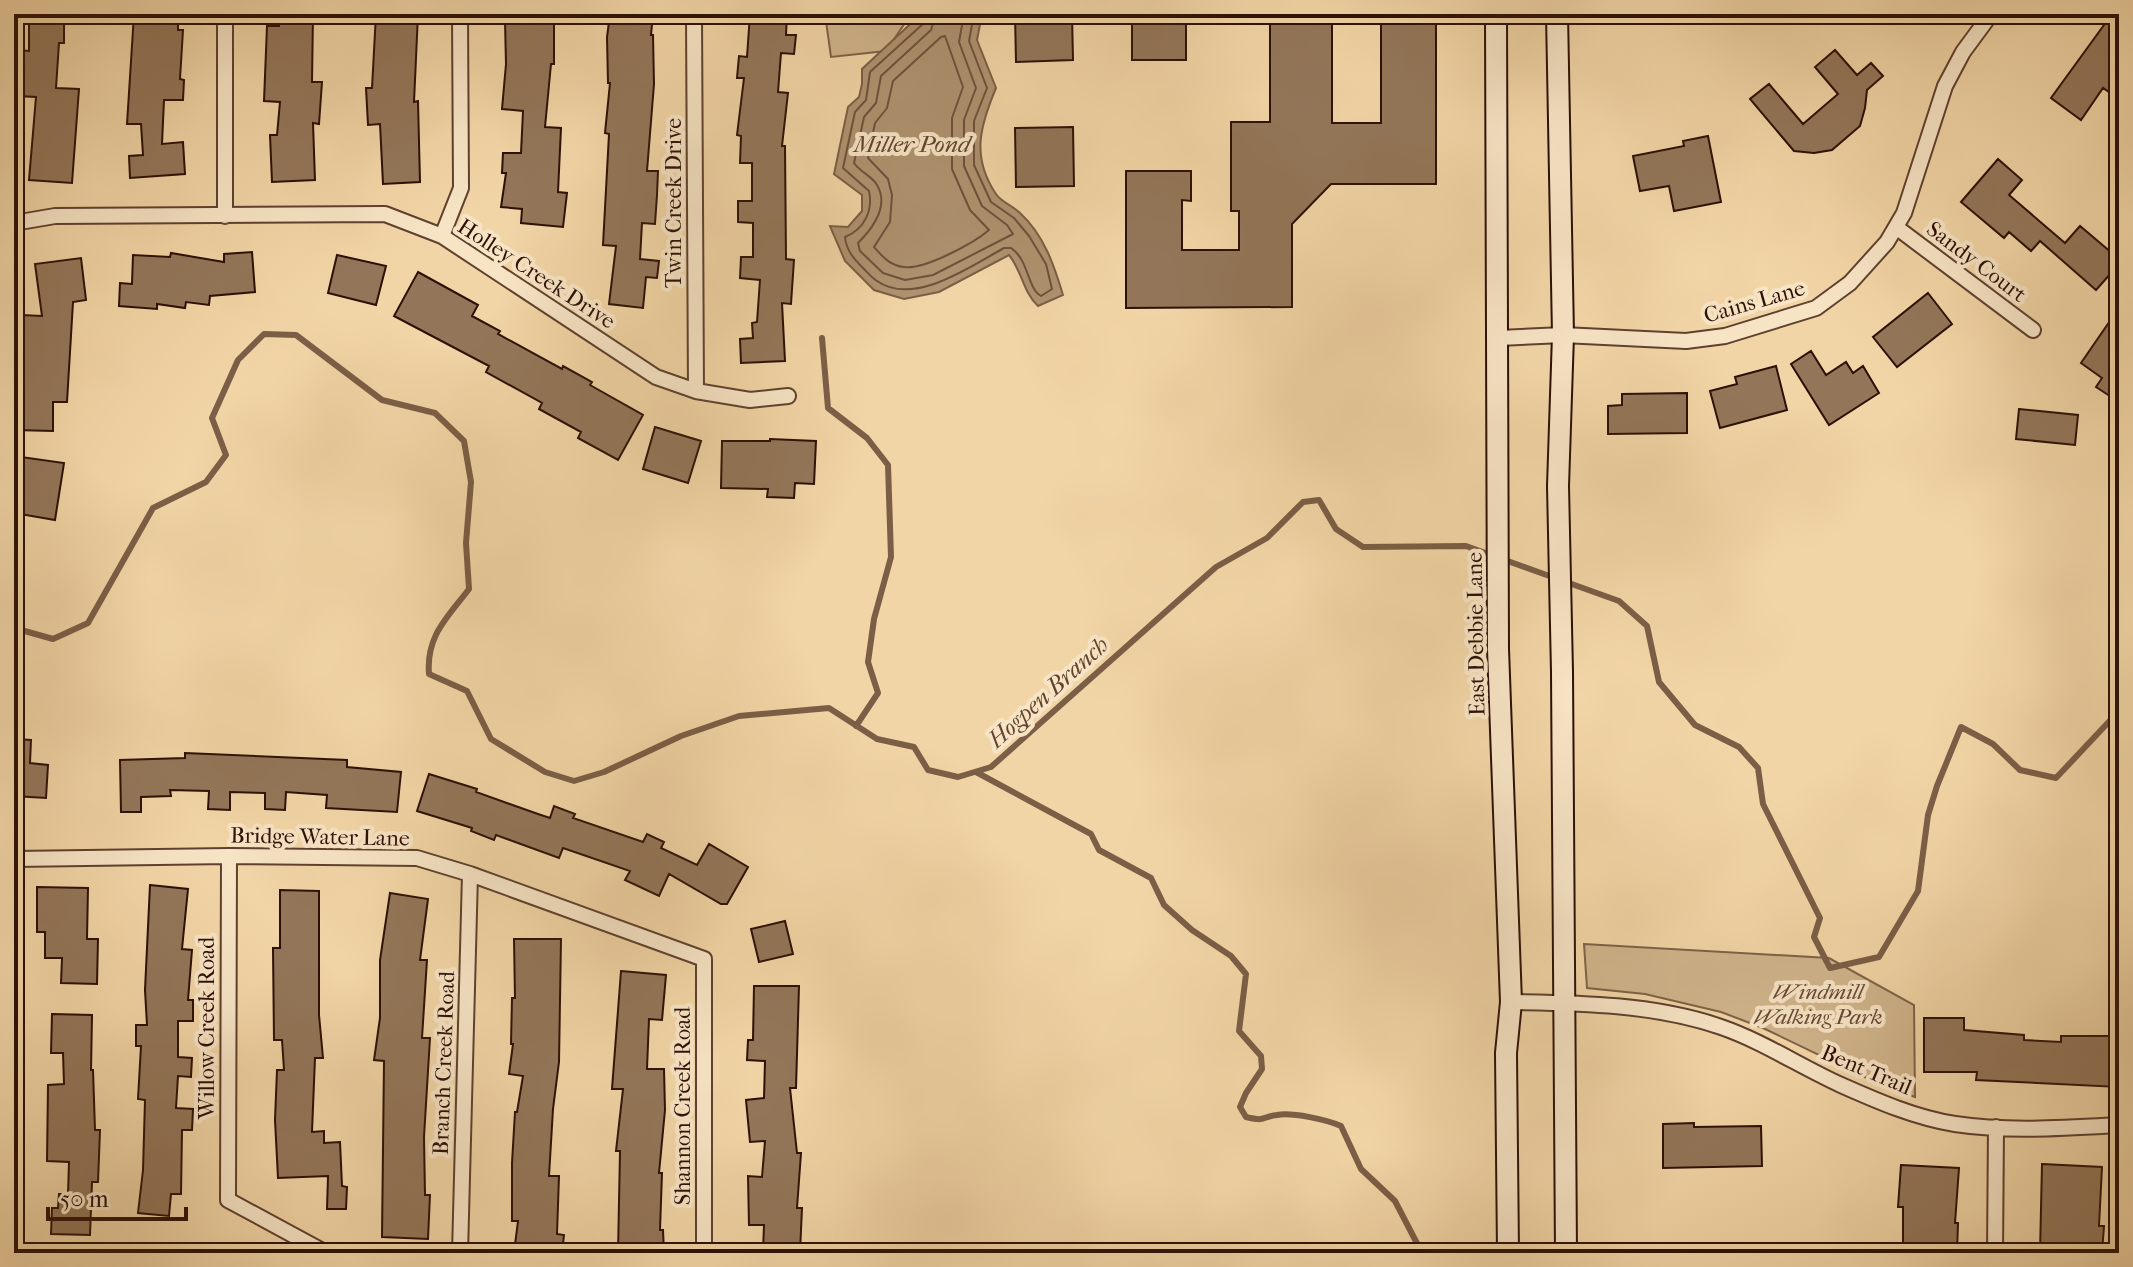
<svg xmlns="http://www.w3.org/2000/svg" width="2133" height="1267" viewBox="0 0 2133 1267" font-family="'IM FELL French Canon',serif">
<rect width="100%" height="100%" fill="#f2d5a6"/>
<filter id="stains"><feTurbulence type="fractalNoise" baseFrequency=".0025" numOctaves="4"/><feColorMatrix values="0 0 0 0 .2 0 0 0 0 .09 0 0 0 0 .02 0 0 0 .5 -.17"/></filter>
<radialGradient id="worn" r=".72"><stop offset=".6" stop-color="#630" stop-opacity="0"/><stop offset="1" stop-color="#630" stop-opacity=".3"/></radialGradient>
<path fill="#d0b48b" stroke="#7e6248" stroke-width="2" d="M 825,14 L 911,14 L 886,51 L 831,57 Z
M 1584,944 L 1829,958 L 1914,1005 L 1915,1097 L 1877,1083 L 1763,1028 L 1721,1012 L 1645,994 L 1587,988 Z"/>
<path fill="#af9270" stroke="#7b5e46" stroke-width="2" d="M 921,14 L 982,14 L 977,40 L 996,88 C 980,126 971,157 996,194 C 1001,202 1013,206 1020,213 C 1044,235 1054,265 1063,295 L 1038,306 C 1023,292 1022,271 1009,255 L 939,292 L 904,299 L 874,290 L 845,261 L 830,226 L 848,227 L 862,211 L 862,195 L 834,174 L 848,107 L 859,97 L 862,84 L 862,69 Z"/>
<g fill="none" stroke-linecap="round" stroke-linejoin="round">
<path stroke="#6e513b" stroke-width="2" d="M 926,14 L 924,23 L 870,72 L 866,100 L 855,112 L 843,168 L 869,191 C 873,210 865,229 845,237 C 846,250 854,259 863,268 C 867,272 872,278 877,281 C 914,307 971,266 1004,248 L 1011,248 C 1029,260 1027,288 1041,296 L 1052,289 L 1046,264 L 1029,236 L 1014,218 L 991,202 L 974,165 L 974,121 L 987,88 L 969,41 L 974,14
M 936,14 L 931,30 L 881,76 L 876,103 L 864,117 L 854,163 C 860,172 872,176 877,185 C 890,207 872,229 858,243 L 860,251 L 883,273 L 905,280 L 933,275 L 1013,234 L 1007,225 L 982,206 L 964,166 L 964,120 L 976,88 L 959,42 L 964,14
M 945,36 L 963,87 L 952,118 L 952,169 L 970,210 L 989,230 C 974,243 924,270 904,267 C 890,266 882,256 874,247 L 890,222 L 892,195 L 888,179 L 868,158 L 875,123 L 887,108 L 893,81 L 941,37 Z"/>
<path stroke="#7b5e46" stroke-width="6" d="M 822,338 L 828,408 L 867,438 L 888,465 L 891,557 L 874,619 L 868,662 L 878,693 L 856,726
M 14,628 L 53,639 L 88,623 L 153,508 L 206,482 L 226,455 L 212,418 L 238,360 L 264,334 L 296,335 L 382,400 L 435,413 L 464,441 L 471,482 L 466,543 L 469,589 C 447,618 426,636 429,674 L 467,691 L 491,739 L 545,772 L 574,781 L 604,772 L 681,736 L 739,716 L 829,708 L 877,739 L 914,747 L 928,770 L 958,777 L 991,767 L 1216,567 L 1267,538 L 1303,502 L 1319,500 L 1336,529 L 1363,547 L 1466,546 L 1619,601 L 1647,626 L 1659,682 L 1695,725 L 1739,747 L 1758,768 L 1763,804 L 1820,918 L 1814,937 L 1830,968 L 1879,957 L 1918,891 L 1928,815 L 1937,786 L 1961,727 L 1993,744 L 2020,770 L 2056,778 L 2119,711
M 976,772 L 1091,834 L 1099,850 L 1151,878 L 1164,905 L 1192,930 L 1231,956 L 1246,974 L 1239,1031 L 1261,1056 L 1262,1069 L 1246,1093 L 1240,1107 L 1246,1117 C 1267,1122 1260,1117 1277,1115 C 1292,1112 1328,1120 1341,1126 L 1361,1169 L 1395,1201 L 1422,1253"/>
</g>
<path fill="#937659" stroke="#2c1006" stroke-width="2" d="M 29,14 L 64,14 L 64,43 L 59,43 L 56,88 L 79,89 L 72,183 L 29,180 L 36,97 L 18,96 L 20,50 L 29,51 Z
M 134,14 L 178,14 L 178,30 L 183,30 L 180,79 L 184,80 L 183,100 L 164,100 L 162,144 L 183,142 L 185,174 L 130,178 L 129,156 L 143,155 L 141,124 L 127,124 Z
M 279,14 L 313,14 L 312,82 L 322,82 L 319,124 L 313,123 L 315,180 L 272,182 L 270,135 L 277,135 L 280,102 L 264,101 L 267,26 L 279,26 Z
M 376,14 L 418,14 L 414,102 L 418,101 L 420,182 L 383,184 L 380,124 L 368,125 L 366,88 L 372,88 Z
M 610,14 L 653,14 L 651,35 L 653,35 L 654,84 L 647,171 L 658,171 L 657,195 L 655,224 L 642,223 L 640,259 L 659,261 L 657,278 L 646,277 L 643,308 L 609,304 L 616,246 L 603,245 L 609,134 L 605,133 L 610,83 L 608,83 L 607,37 Z
M 750,14 L 787,14 L 786,35 L 796,35 L 794,54 L 781,53 L 778,92 L 788,93 L 782,146 L 785,146 L 786,259 L 794,260 L 791,304 L 782,303 L 785,361 L 741,363 L 740,339 L 753,338 L 752,323 L 757,322 L 760,280 L 740,278 L 741,257 L 753,257 L 753,223 L 738,222 L 738,201 L 752,201 L 752,163 L 740,163 L 741,136 L 737,135 L 744,78 L 737,78 L 739,56 L 747,57 Z
M 1015,14 L 1072,14 L 1073,60 L 1016,62 Z
M 1132,14 L 1186,14 L 1186,60 L 1132,60 Z
M 1270,14 L 1332,14 L 1332,123 L 1381,123 L 1381,14 L 1436,14 L 1436,184 L 1331,184 L 1292,224 L 1292,307 L 1126,308 L 1126,171 L 1191,171 L 1191,201 L 1182,200 L 1182,250 L 1239,250 L 1239,211 L 1231,211 L 1231,122 L 1270,122 Z
M 2112,14 L 2119,14 L 2119,99 L 2103,88 L 2081,120 L 2051,98 Z
M 505,21 L 554,21 L 554,64 L 551,64 L 545,127 L 561,128 L 558,192 L 567,193 L 563,227 L 521,223 L 522,209 L 501,207 L 506,173 L 502,173 L 503,153 L 521,153 L 523,111 L 502,109 L 506,64 Z
M 1835,50 L 1857,75 L 1871,63 L 1883,76 L 1867,90 L 1865,108 L 1860,126 L 1832,150 L 1814,153 L 1794,151 L 1750,99 L 1769,84 L 1803,124 L 1838,94 L 1815,67 Z
M 1073,127 L 1074,186 L 1016,187 L 1015,128 Z
M 1708,136 L 1721,202 L 1674,211 L 1669,186 L 1640,191 L 1633,156 L 1684,146 L 1683,141 Z
M 1998,159 L 2022,180 L 2009,195 L 2065,243 L 2080,226 L 2119,259 L 2119,278 L 2112,272 L 2096,290 L 2040,241 L 2031,251 L 2009,232 L 2004,238 L 1961,202 Z
M 252,252 L 255,292 L 210,296 L 209,305 L 186,302 L 185,308 L 157,304 L 157,309 L 119,306 L 120,283 L 132,284 L 133,255 L 170,257 L 171,253 L 224,262 L 224,254 Z
M 337,255 L 386,266 L 376,305 L 328,293 Z
M 81,258 L 86,300 L 73,302 L 67,402 L 53,402 L 53,431 L 14,430 L 14,380 L 18,380 L 22,315 L 42,316 L 35,264 Z
M 418,272 L 478,305 L 472,316 L 500,331 L 498,334 L 562,369 L 563,366 L 592,382 L 590,385 L 643,415 L 618,460 L 578,438 L 581,432 L 539,409 L 542,403 L 486,372 L 489,366 L 394,316 Z
M 1928,293 L 1952,324 L 1897,367 L 1873,337 Z
M 2110,321 L 2119,327 L 2119,402 L 2096,387 L 2102,378 L 2081,363 Z
M 1811,351 L 1826,375 L 1846,362 L 1853,373 L 1863,366 L 1879,393 L 1829,425 L 1791,364 Z
M 1776,366 L 1787,410 L 1720,428 L 1710,391 L 1737,384 L 1735,377 Z
M 1687,393 L 1687,433 L 1608,434 L 1608,406 L 1622,405 L 1622,394 Z
M 2019,409 L 2078,415 L 2075,445 L 2016,439 Z
M 655,427 L 701,441 L 688,483 L 643,469 Z
M 770,439 L 816,441 L 814,484 L 795,483 L 794,498 L 767,497 L 768,489 L 721,488 L 722,441 L 770,441 Z
M 14,456 L 64,463 L 55,520 L 14,513 Z
M 14,739 L 31,740 L 30,763 L 48,765 L 46,798 L 14,796 Z
M 185,753 L 347,760 L 347,767 L 401,772 L 397,812 L 326,808 L 327,795 L 286,792 L 285,810 L 265,809 L 265,793 L 230,792 L 230,810 L 208,809 L 209,791 L 170,790 L 171,796 L 141,797 L 141,812 L 121,812 L 120,760 L 185,758 Z
M 429,774 L 477,789 L 476,792 L 538,814 L 550,818 L 554,806 L 575,814 L 573,818 L 643,842 L 647,834 L 664,842 L 661,848 L 697,865 L 709,844 L 748,867 L 727,904 L 721,904 L 669,874 L 659,896 L 625,880 L 630,871 L 563,848 L 559,858 L 496,835 L 494,840 L 471,831 L 472,828 L 417,811 Z
M 150,885 L 188,889 L 182,949 L 192,950 L 188,1000 L 193,1000 L 193,1021 L 178,1021 L 178,1057 L 192,1058 L 191,1077 L 178,1076 L 176,1108 L 193,1109 L 192,1130 L 182,1130 L 181,1194 L 171,1194 L 169,1216 L 138,1213 L 143,1170 L 145,1100 L 138,1099 L 141,1046 L 136,1046 L 136,1025 L 147,1025 L 145,990 Z
M 37,887 L 88,888 L 87,939 L 98,939 L 97,984 L 61,983 L 62,958 L 45,958 L 45,932 L 37,932 Z
M 280,890 L 319,891 L 319,1015 L 323,1058 L 315,1058 L 312,1132 L 324,1131 L 324,1143 L 340,1142 L 342,1186 L 347,1187 L 346,1209 L 327,1209 L 328,1176 L 278,1178 L 275,1120 L 277,1070 L 284,1070 L 282,1040 L 274,1040 L 273,948 L 280,948 Z
M 390,893 L 428,899 L 420,960 L 427,960 L 422,1038 L 430,1038 L 424,1137 L 425,1195 L 430,1195 L 428,1239 L 382,1237 L 384,1061 L 374,1060 L 380,1018 L 380,960 Z
M 785,921 L 793,954 L 759,962 L 751,929 Z
M 514,939 L 561,939 L 559,1062 L 553,1109 L 549,1176 L 559,1176 L 557,1234 L 564,1235 L 562,1253 L 530,1253 L 530,1247 L 515,1245 L 518,1221 L 512,1221 L 512,1163 L 515,1112 L 517,1112 L 523,1076 L 509,1074 L 513,1044 L 511,1044 L 512,998 L 515,998 Z
M 621,971 L 666,975 L 662,1020 L 649,1019 L 647,1069 L 664,1069 L 665,1110 L 659,1173 L 662,1173 L 660,1230 L 663,1230 L 664,1253 L 618,1253 L 620,1151 L 616,1151 L 623,1089 L 612,1089 Z
M 754,986 L 799,986 L 796,1088 L 790,1088 L 797,1153 L 801,1153 L 797,1208 L 802,1208 L 800,1252 L 763,1251 L 764,1225 L 749,1225 L 748,1176 L 762,1177 L 765,1141 L 750,1142 L 746,1100 L 764,1098 L 765,1061 L 747,1060 L 748,1040 L 753,1040 Z
M 52,1014 L 92,1015 L 91,1070 L 93,1070 L 95,1130 L 100,1130 L 98,1182 L 92,1182 L 90,1235 L 51,1234 L 52,1208 L 58,1208 L 59,1194 L 68,1194 L 69,1162 L 47,1161 L 48,1085 L 64,1084 L 63,1053 L 51,1053 Z
M 1924,1018 L 1964,1018 L 1964,1030 L 2024,1035 L 2024,1040 L 2061,1042 L 2061,1036 L 2119,1036 L 2119,1087 L 1976,1080 L 1977,1072 L 1924,1072 Z
M 1694,1123 L 1694,1127 L 1761,1126 L 1762,1166 L 1663,1168 L 1663,1124 Z
M 2042,1164 L 2102,1167 L 2099,1226 L 2104,1226 L 2102,1253 L 2040,1253 Z
M 1901,1165 L 1959,1168 L 1955,1223 L 1958,1223 L 1957,1253 L 1903,1253 L 1903,1207 L 1898,1207 Z"/>
<g fill="none" stroke-linecap="round" stroke-linejoin="round">
<defs>
<path id="minor" d="M 694,14 L 696,391
M 225,216 L 225,14
M 14,223 L 55,216 L 385,214 L 442,236 L 656,377 L 696,391 L 750,400 L 788,396
M 1896,227 L 2033,330
M 442,236 L 461,188 L 460,14
M 1499,338 L 1563,335 L 1686,341 L 1725,336 L 1816,308 L 1850,283 L 1887,242 L 1904,213 L 1945,86 L 1963,52 L 1991,14
M 229,856 L 228,1200 L 326,1253
M 14,859 L 229,856 L 417,858 L 470,874 L 704,959 L 704,1253
M 1511,1002 C 1579,1003 1655,1004 1721,1027 C 1762,1041 1801,1067 1841,1085 C 1877,1101 1916,1118 1955,1124 C 2008,1132 2066,1128 2119,1125
M 460,1253 L 470,874
M 1995,1253 L 1996,1127"/>
<path id="secondary" d="M 1496,14 L 1498,649 L 1511,1002 L 1506,1053 L 1508,1253
M 1557,14 L 1563,335 L 1558,486 L 1562,672 L 1566,1253"/>
</defs>
<use href="#minor" stroke="#5e412e" stroke-width="18"/>
<use href="#secondary" stroke="#2c1006" stroke-width="24"/>
<use href="#minor" stroke="#f7e4c5" stroke-width="14"/>
<use href="#secondary" stroke="#f7e4c5" stroke-width="20"/>
</g>
<g text-anchor="middle" stroke-width="8" stroke-linejoin="round" paint-order="stroke">
<g font-size="22" fill="#2c1006" stroke="#f7e4c5">
<text transform="translate(673 203) rotate(-90)" y="8">Twin Creek Drive</text>
<text transform="translate(1977 261) rotate(37)" y="8">Sandy Court</text>
<text transform="translate(537 273) rotate(33)" y="8">Holley Creek Drive</text>
<text transform="translate(1754 301) rotate(-16)" y="8">Cains Lane</text>
<text transform="translate(1475 634) rotate(-91)" y="8">East Debbie Lane</text>
<text transform="translate(320 836) rotate(1)" y="8">Bridge Water Lane</text>
<text transform="translate(206 1028) rotate(-90)" y="8">Willow Creek Road</text>
<text transform="translate(443 1063) rotate(-88)" y="8">Branch Creek Road</text>
<text transform="translate(1867 1069) rotate(23)" y="8">Bent Trail</text>
<text transform="translate(682 1106) rotate(-90)" y="8">Shannon Creek Road</text>
</g>
<g font-size="22" font-style="italic" fill="#654935" stroke="#f7e4c5">
<text x="1818" y="999">Windmill<tspan x="1818" dy="25">Walking Park</tspan></text>
</g>
<g font-size="24" font-style="italic" fill="#604430" stroke="#f7e4c5">
<text x="912" y="152">Miller Pond</text>
<text transform="translate(1048 692) rotate(-42)" y="8">Hogpen Branch</text>
</g>
</g>
<rect width="2133" height="1267" fill="none" stroke="#f2d5a6" stroke-width="48"/>
<rect x="16" y="16" width="2101" height="1235" fill="none" stroke="#2c1006" stroke-width="4"/>
<rect x="24" y="24" width="2085" height="1219" fill="none" stroke="#2c1006" stroke-width="2"/>
<path d="M48 1207v12h138v-12" fill="none" stroke="#2c1006" stroke-width="4"/>
<text x="60" y="1207" font-size="24" fill="#2c1006" stroke="#f7e4c5" stroke-width="6" paint-order="stroke">50 m</text>
<rect width="100%" height="100%" filter="url(#stains)"/>
<rect width="100%" height="100%" fill="url(#worn)"/>
</svg>
